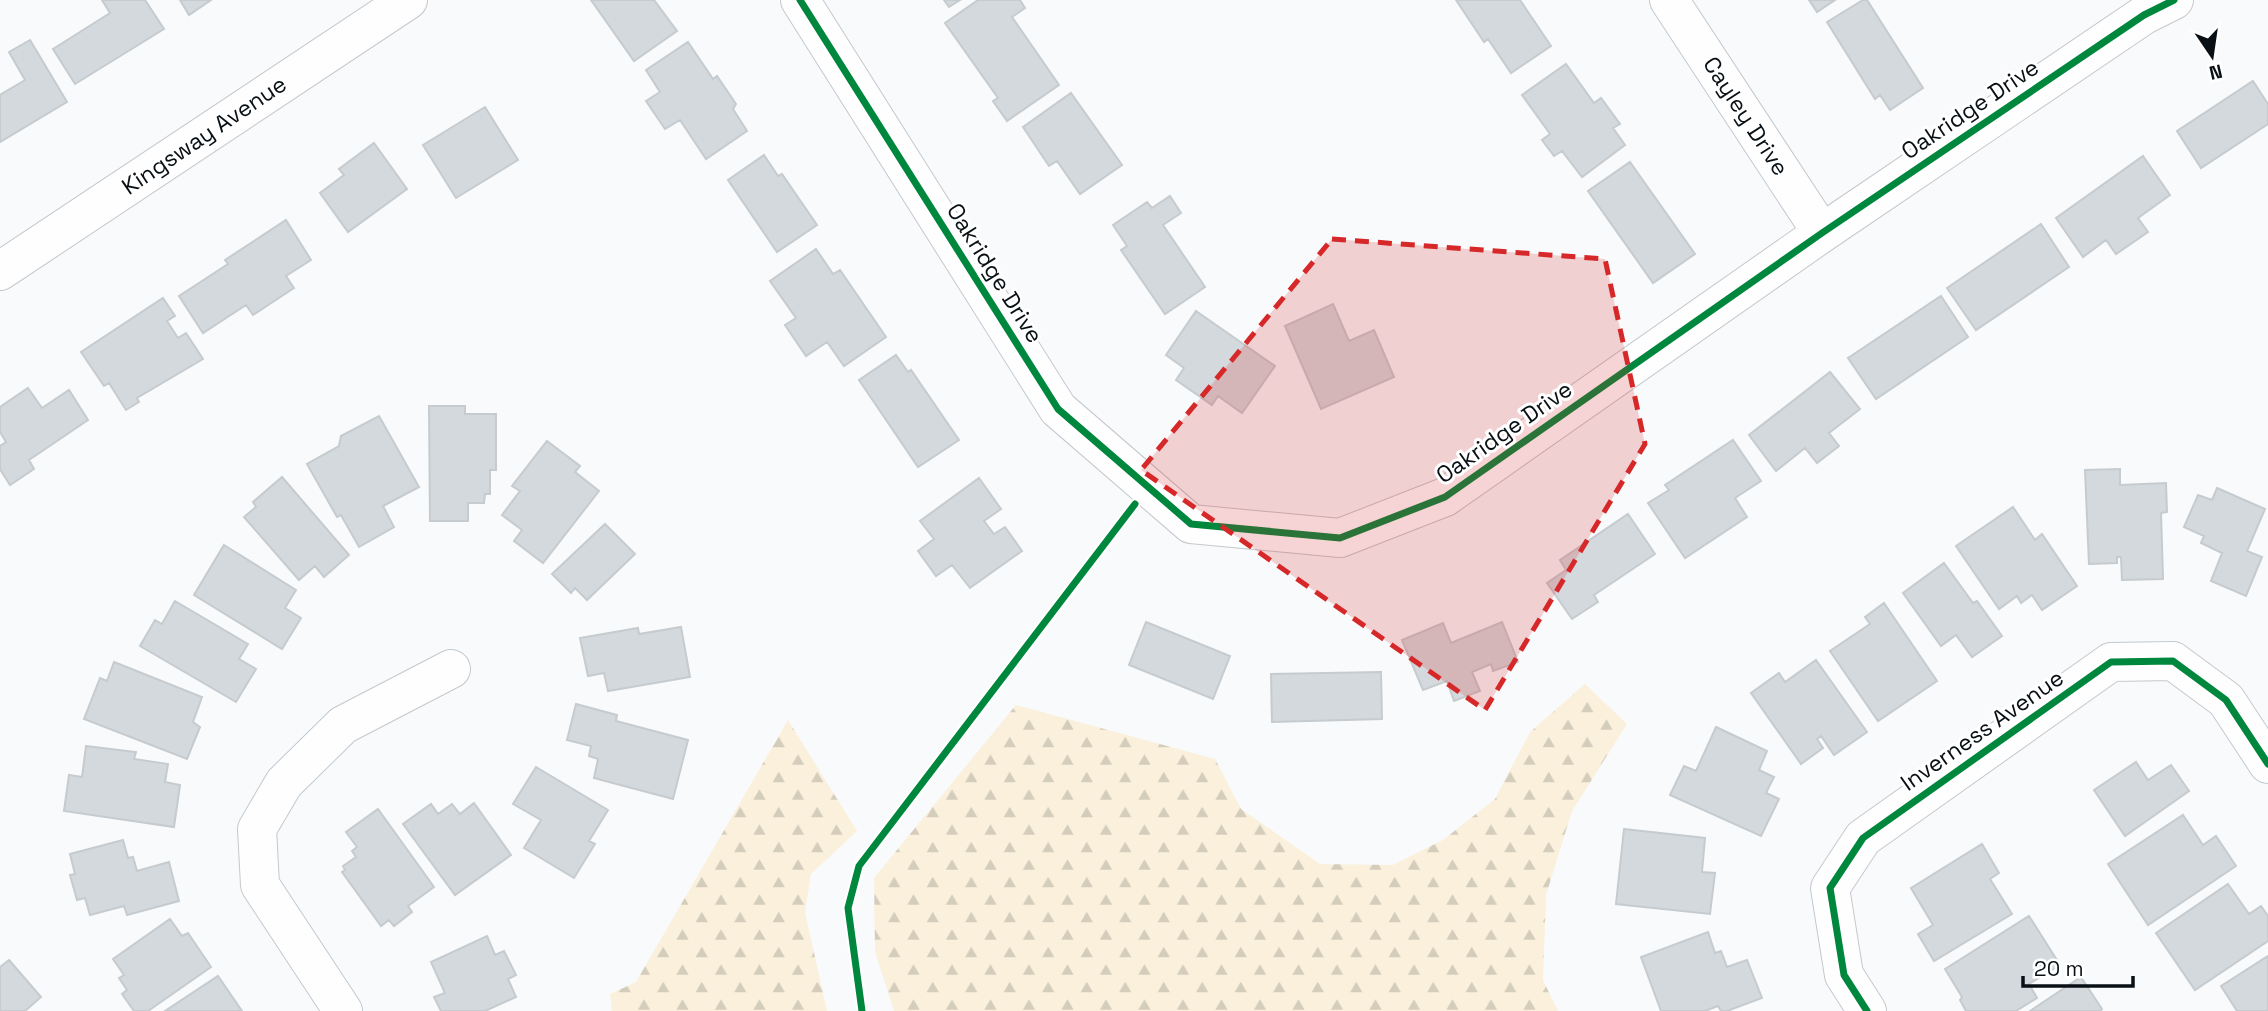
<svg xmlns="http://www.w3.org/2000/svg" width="2268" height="1011" viewBox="0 0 2268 1011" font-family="'Space Grotesk',sans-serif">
<defs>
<pattern id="forest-firs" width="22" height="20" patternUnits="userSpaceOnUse" patternTransform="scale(1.75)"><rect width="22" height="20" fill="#faf0dc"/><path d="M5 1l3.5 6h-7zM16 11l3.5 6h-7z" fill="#d5cdbc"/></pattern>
</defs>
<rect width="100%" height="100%" fill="#f8fafc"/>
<path fill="url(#forest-firs)" d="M 1585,684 L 1627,724 L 1572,811 L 1546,895 L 1543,980 L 1558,1011 L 894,1011 L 875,952 L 874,878 L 1016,705 L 1215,759 L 1241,809 L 1320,864 L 1393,865 L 1443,840 L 1495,799 L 1530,732 Z
M 788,720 L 857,831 L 811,874 L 805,912 L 827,1011 L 612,1011 L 610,994 L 636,982 Z"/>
<path fill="#d4d9dd" stroke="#c5cbce" stroke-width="2" d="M 102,0 L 145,0 L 164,29 L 75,84 L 53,49 L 110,13 Z
M 180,0 L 211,0 L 189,15 Z
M 591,0 L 654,0 L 677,31 L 634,61 Z
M 944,0 L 960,0 L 949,7 Z
M 978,0 L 1020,0 L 1025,8 L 1012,17 L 1059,85 L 1007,121 L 993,101 L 998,98 L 945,23 Z
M 1456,0 L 1520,0 L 1551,46 L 1511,73 L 1488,39 L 1484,42 Z
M 1809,0 L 1835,0 L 1817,12 Z
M 1863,0 L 1867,0 L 1923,88 L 1890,110 L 1880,95 L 1875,99 L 1827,22 Z
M 30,40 L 67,102 L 0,142 L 0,95 L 25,80 L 9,52 Z
M 688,42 L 713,79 L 717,76 L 736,104 L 733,109 L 747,131 L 706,159 L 680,120 L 665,129 L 646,101 L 660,92 L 646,70 Z
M 1566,64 L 1594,103 L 1601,98 L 1620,124 L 1613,128 L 1625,145 L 1582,177 L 1562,151 L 1554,156 L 1542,140 L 1550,134 L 1522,95 Z
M 2253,81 L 2268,104 L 2268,124 L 2201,168 L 2177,131 Z
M 1071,93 L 1122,165 L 1080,194 L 1057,161 L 1049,166 L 1023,127 Z
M 485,107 L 518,160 L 456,198 L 423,145 Z
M 374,143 L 407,189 L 348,232 L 320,193 L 344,175 L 339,169 Z
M 764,155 L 778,176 L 782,174 L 817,225 L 777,252 L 728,180 Z
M 2143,156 L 2170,195 L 2138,218 L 2148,232 L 2116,254 L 2106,240 L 2083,257 L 2056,218 Z
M 1630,162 L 1695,254 L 1653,283 L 1588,191 Z
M 1170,196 L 1181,213 L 1163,225 L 1205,287 L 1165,314 L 1121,250 L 1127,246 L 1113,225 L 1147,202 L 1152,208 Z
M 286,220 L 311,260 L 286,276 L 294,288 L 253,315 L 246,305 L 203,333 L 179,296 L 228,264 L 225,260 Z
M 2041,224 L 2069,267 L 1976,330 L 1947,288 Z
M 816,249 L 833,274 L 840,270 L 886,337 L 844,366 L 827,342 L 806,356 L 785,325 L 796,318 L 770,281 Z
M 1941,296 L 1968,337 L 1876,399 L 1848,358 Z
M 163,298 L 175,316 L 167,321 L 178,338 L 186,333 L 203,359 L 137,398 L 139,402 L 126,410 L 109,383 L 104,386 L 81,352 Z
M 1333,304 L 1349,341 L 1374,330 L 1394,377 L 1321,409 L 1285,326 Z
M 1196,311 L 1275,366 L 1242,413 L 1218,396 L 1212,405 L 1176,380 L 1184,368 L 1166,355 Z
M 896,355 L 908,372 L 911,370 L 959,440 L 918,467 L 859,380 Z
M 1830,372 L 1860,409 L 1829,433 L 1839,446 L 1817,463 L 1805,448 L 1776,471 L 1749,435 Z
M 28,388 L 42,408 L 69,390 L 88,420 L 29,460 L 34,469 L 10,485 L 0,469 L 0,446 L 6,442 L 0,432 L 0,407 Z
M 429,406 L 465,406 L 465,414 L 496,414 L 496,470 L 490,470 L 490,494 L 485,494 L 484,503 L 468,503 L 468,521 L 430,521 Z
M 379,416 L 419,487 L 383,506 L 394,527 L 359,547 L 341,515 L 337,517 L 307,464 L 339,446 L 341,436 Z
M 1733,440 L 1761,481 L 1735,498 L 1747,517 L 1685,558 L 1648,503 L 1669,490 L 1665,485 Z
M 547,441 L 580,466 L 575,472 L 599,491 L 543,563 L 514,541 L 522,530 L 502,515 L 520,491 L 512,486 Z
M 2120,469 L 2120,485 L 2166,483 L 2167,512 L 2161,513 L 2163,579 L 2122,580 L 2121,557 L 2117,557 L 2117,563 L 2089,564 L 2085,470 Z
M 282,477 L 349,555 L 324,577 L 315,566 L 299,580 L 244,517 L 256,507 L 253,502 Z
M 979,478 L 1001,509 L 984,521 L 994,534 L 1005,527 L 1022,551 L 970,588 L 952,565 L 936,576 L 918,551 L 934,539 L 920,521 Z
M 2217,488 L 2265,509 L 2247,551 L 2262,557 L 2246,596 L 2211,581 L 2222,553 L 2201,543 L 2204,536 L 2184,527 L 2198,495 L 2212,500 Z
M 2013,507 L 2035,540 L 2042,534 L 2077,586 L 2042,610 L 2032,595 L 2021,603 L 2017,596 L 1999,609 L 1956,546 Z
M 1628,514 L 1655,554 L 1594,595 L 1598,602 L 1572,619 L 1547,583 L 1566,570 L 1560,560 Z
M 605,524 L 635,554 L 587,600 L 575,588 L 571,593 L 552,574 Z
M 224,545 L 296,590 L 285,608 L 301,618 L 282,649 L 194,595 Z
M 1944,563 L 1973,603 L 1977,601 L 2002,636 L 1972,657 L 1956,635 L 1941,646 L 1903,593 Z
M 175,601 L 248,644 L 239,659 L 256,669 L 236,702 L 140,646 L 155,620 L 162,624 Z
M 1884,603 L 1937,681 L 1878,721 L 1830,651 L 1870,624 L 1865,617 Z
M 1146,622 L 1230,656 L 1213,699 L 1129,665 Z
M 1502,622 L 1518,662 L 1493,671 L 1491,664 L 1472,672 L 1480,691 L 1454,701 L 1447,681 L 1423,690 L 1402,640 L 1443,623 L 1451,643 Z
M 681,627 L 690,677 L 608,691 L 604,673 L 588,676 L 580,638 L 638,628 L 639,634 Z
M 1816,660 L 1867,732 L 1834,755 L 1821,736 L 1817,739 L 1823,748 L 1801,764 L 1751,693 L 1779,673 L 1785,682 Z
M 114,662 L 202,697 L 193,722 L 200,727 L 187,759 L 84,719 L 100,678 L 107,681 Z
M 1381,672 L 1382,719 L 1272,722 L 1271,674 Z
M 576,704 L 617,715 L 616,721 L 688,740 L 673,799 L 594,778 L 598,759 L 589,756 L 591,746 L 567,740 Z
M 1716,727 L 1767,751 L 1759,770 L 1774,777 L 1766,793 L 1779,799 L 1761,836 L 1670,795 L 1684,766 L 1696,771 Z
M 86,746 L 136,752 L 134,759 L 168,764 L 165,782 L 180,785 L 174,827 L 64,811 L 69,775 L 82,777 Z
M 2136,762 L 2148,780 L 2171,765 L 2189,791 L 2125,836 L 2094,790 Z
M 536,767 L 608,810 L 589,841 L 595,844 L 574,878 L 524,848 L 541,820 L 513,804 Z
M 474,803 L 511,855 L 455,895 L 403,824 L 431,804 L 438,814 L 452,804 L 460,814 Z
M 378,809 L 434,887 L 408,906 L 412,912 L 394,926 L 389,920 L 381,926 L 342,872 L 345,870 L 343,866 L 356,857 L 352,851 L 357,847 L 346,832 Z
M 2183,815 L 2203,845 L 2216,836 L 2236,866 L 2148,925 L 2108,864 Z
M 1624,829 L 1705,838 L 1702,872 L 1715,873 L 1710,914 L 1616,904 Z
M 123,840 L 128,858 L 133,857 L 137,871 L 169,862 L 179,901 L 127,915 L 124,906 L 90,915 L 85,898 L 77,900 L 70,875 L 75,874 L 70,854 Z
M 1982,844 L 1999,873 L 1990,879 L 2012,914 L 1934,961 L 1918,934 L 1933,925 L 1911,888 Z
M 2228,884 L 2249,914 L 2261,906 L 2268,916 L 2268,941 L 2195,990 L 2156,933 Z
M 2029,916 L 2060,965 L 2029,984 L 2037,998 L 2016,1011 L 1966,1011 L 1960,1000 L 1962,997 L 1945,969 Z
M 170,919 L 182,936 L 188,933 L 211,967 L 148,1011 L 134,1011 L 122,994 L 127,990 L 119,978 L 124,975 L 113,959 Z
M 1708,932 L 1715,953 L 1721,951 L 1727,967 L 1747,960 L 1762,998 L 1727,1011 L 1721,1011 L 1718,1006 L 1705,1011 L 1661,1011 L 1641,957 Z
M 487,936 L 495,955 L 504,951 L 516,975 L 508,979 L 516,997 L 485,1011 L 441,1011 L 434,997 L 445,993 L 431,962 Z
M 2268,956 L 2268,1011 L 2237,1011 L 2221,986 Z
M 9,960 L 41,997 L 25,1011 L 0,1011 L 0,967 Z
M 218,976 L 242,1011 L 165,1011 Z
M 2081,977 L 2102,1009 L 2100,1011 L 2030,1011 Z"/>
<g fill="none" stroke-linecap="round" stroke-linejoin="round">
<defs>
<path id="minor" d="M 800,0 L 1058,409 L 1191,524 L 1340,538 L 1445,497 L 1822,233 L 2144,15 L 2174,0
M 1669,0 L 1822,233
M 0,271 L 408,0
M 343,1011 L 260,885 L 257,829 L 284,783 L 343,725 L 451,669
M 1867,1011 L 1844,975 L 1830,888 L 1863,838 L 2111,662 L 2173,661 L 2226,700 L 2268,764"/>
</defs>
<use href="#minor" stroke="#c4c9cd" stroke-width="40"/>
<use href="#minor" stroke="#fefeff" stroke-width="38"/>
<defs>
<path id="cycleway" d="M 800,0 L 1058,409 L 1191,524 L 1340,538 L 1445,497 L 1822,233 L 2144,15 L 2174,0
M 862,1011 L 848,908 L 859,866 L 1135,504
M 1867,1011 L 1844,975 L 1830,888 L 1863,838 L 2111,662 L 2173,661 L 2226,700 L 2268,764"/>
</defs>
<use href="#cycleway" stroke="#fff" stroke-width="11"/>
<use href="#cycleway" stroke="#00873e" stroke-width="7"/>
</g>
<path fill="#d62828" fill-opacity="0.2" stroke="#d62828" stroke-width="5" stroke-dasharray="14 9" stroke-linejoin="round" d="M 1332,239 L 1605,259 L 1645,444 L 1485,710 L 1141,470 Z"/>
<g text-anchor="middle" stroke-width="6" stroke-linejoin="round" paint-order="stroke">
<g font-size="23" fill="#081015" stroke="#fff">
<text transform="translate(1970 109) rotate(-34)" y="8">Oakridge Drive</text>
<text transform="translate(1746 116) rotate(57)" y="8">Cayley Drive</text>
<text transform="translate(204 135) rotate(-34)" y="8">Kingsway Avenue</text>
<text transform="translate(995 273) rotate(58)" y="8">Oakridge Drive</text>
<text transform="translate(1504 432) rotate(-35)" y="8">Oakridge Drive</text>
<text transform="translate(1982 730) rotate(-35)" y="8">Inverness Avenue</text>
</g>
</g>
<g transform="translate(2212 56) rotate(167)" stroke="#ffffff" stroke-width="5" paint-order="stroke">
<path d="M0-5L12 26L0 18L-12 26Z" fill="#081015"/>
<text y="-10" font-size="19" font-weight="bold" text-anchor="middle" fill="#081015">N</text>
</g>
<path d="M2023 976v10h110v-10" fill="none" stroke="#081015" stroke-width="3.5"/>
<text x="2034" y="976" font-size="21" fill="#081015" stroke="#ffffff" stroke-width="5" paint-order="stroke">20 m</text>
</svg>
